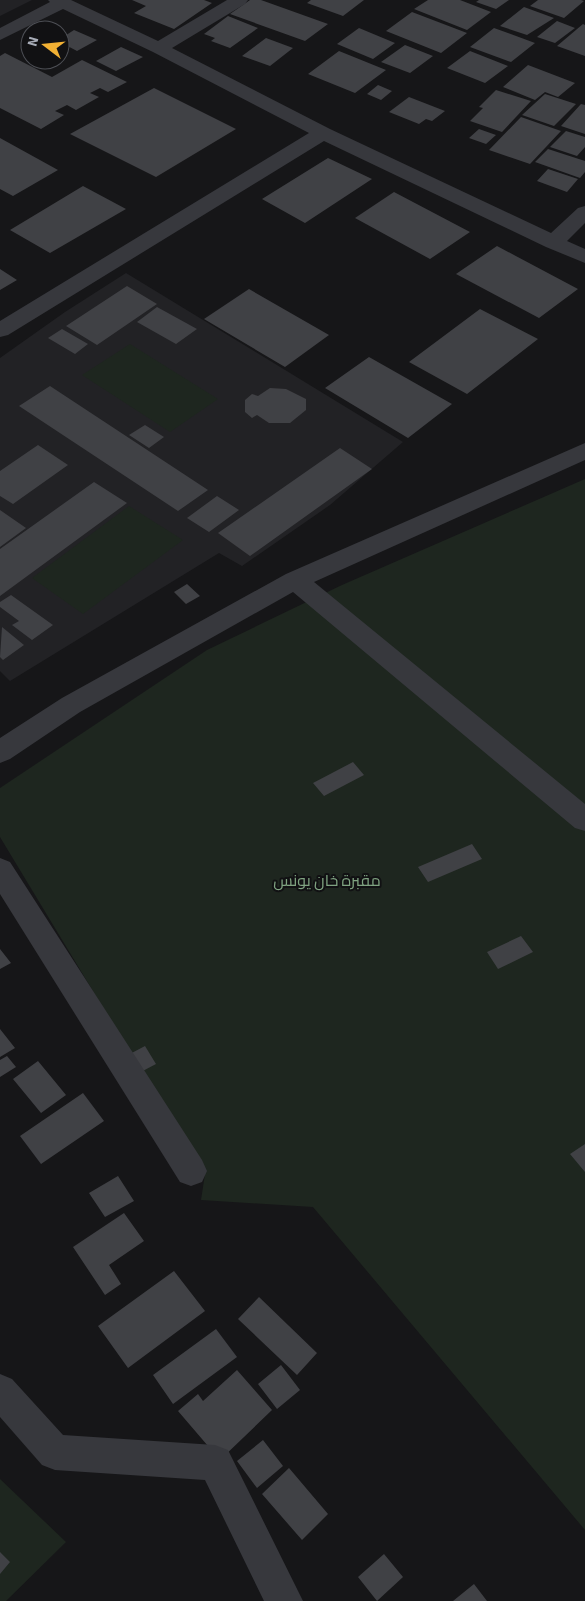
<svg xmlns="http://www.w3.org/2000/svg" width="585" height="1601" viewBox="0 0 585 1601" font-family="'Source Sans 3',Cairo,sans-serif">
<rect width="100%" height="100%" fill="#161618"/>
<path fill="#222225" d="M 0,0 L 32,0 L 0,16 Z
M 126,273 L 403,442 L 330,505 L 242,566 L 219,553 L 10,681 L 0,671 L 0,358 L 65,312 Z"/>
<path fill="#1e261f" d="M 130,344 L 218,399 L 170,432 L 82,375 Z
M 585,479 L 585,1530 L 313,1207 L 201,1200 L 205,1174 L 169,1117 L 0,837 L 0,788 L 207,650 L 342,585 Z
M 129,506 L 183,540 L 83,614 L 32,578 Z
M 0,1479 L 66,1542 L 6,1601 L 0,1601 Z"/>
<path fill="#404145" d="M 132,0 L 204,0 L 212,3 L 174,29 L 134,13 L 146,6 Z
M 250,0 L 261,0 L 328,24 L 305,41 L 230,14 Z
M 311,0 L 364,0 L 343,16 L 307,3 Z
M 428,0 L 460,0 L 491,12 L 467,30 L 414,9 Z
M 479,0 L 509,0 L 496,9 L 476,2 Z
M 538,0 L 581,0 L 584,1 L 564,18 L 530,6 Z
M 524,7 L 554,18 L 527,35 L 500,26 Z
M 412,12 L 467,33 L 441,53 L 386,31 Z
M 228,16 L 258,28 L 230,48 L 211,41 L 215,38 L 204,34 Z
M 557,21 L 575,28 L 555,43 L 537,37 Z
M 583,24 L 585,25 L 585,56 L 557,46 Z
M 359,28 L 395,43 L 373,59 L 337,44 Z
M 494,28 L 535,43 L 511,62 L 470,47 Z
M 74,30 L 97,40 L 77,51 L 60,42 L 60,39 Z
M 266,38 L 293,48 L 270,66 L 242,56 Z
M 405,45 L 433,56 L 410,73 L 381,62 Z
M 121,47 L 143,57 L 116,71 L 96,61 Z
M 339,51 L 386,70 L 355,93 L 308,74 Z
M 470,51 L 508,66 L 485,83 L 447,68 Z
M 5,53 L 52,77 L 82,60 L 127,82 L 108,92 L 100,88 L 90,93 L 99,97 L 76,110 L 67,105 L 55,111 L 64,115 L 41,129 L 0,108 L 0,56 Z
M 528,65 L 575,83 L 558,97 L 545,92 L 535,100 L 503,87 Z
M 378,85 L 392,91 L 381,100 L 367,94 Z
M 154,88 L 236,129 L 156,177 L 70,134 Z
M 496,90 L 531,101 L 502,132 L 470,121 L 483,108 L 479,107 Z
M 545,94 L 576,104 L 554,126 L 522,115 Z
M 409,97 L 445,111 L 432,121 L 426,119 L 419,124 L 389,112 Z
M 581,104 L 585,105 L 585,134 L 561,126 Z
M 521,117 L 561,131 L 530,164 L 489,150 Z
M 479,129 L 496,135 L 486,144 L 469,138 Z
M 566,131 L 585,137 L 585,147 L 577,156 L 550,147 Z
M 0,138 L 58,170 L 13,196 L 0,189 Z
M 548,149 L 585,161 L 585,172 L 580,178 L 535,162 Z
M 328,158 L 372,179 L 305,223 L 262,199 Z
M 548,169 L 578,179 L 567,192 L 537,181 Z
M 83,186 L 126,209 L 50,253 L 10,230 Z
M 394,192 L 470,232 L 430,259 L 355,218 Z
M 497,246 L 578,289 L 539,318 L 456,274 Z
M 0,269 L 17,280 L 0,290 Z
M 127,286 L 157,304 L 97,345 L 66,326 Z
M 249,289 L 329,335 L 285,367 L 204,319 Z
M 157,307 L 197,329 L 176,344 L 137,322 Z
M 480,309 L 538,339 L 467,394 L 409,362 Z
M 62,329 L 88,344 L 75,354 L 48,338 Z
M 369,357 L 452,404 L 408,438 L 325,388 Z
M 50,386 L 208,490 L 178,511 L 19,406 Z
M 270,388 L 286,389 L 306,399 L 306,410 L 290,423 L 269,423 L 257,415 L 252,418 L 245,412 L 245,400 L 252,394 L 258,396 Z
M 145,425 L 164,437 L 149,448 L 129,435 Z
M 38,445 L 68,465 L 13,504 L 0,496 L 0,471 Z
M 340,448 L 372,469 L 250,556 L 218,533 Z
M 94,482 L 127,503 L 0,596 L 0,549 Z
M 217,496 L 239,510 L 209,532 L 187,518 Z
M 0,510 L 26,528 L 0,547 Z
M 187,584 L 200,596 L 186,604 L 174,592 Z
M 11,595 L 53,625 L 32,640 L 12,625 L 19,621 L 0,607 L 0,602 Z
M 2,627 L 24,645 L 3,660 L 0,657 Z
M 353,762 L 364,775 L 324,796 L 313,783 Z
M 472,844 L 482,859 L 428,882 L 418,867 Z
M 521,936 L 533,952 L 498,969 L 487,952 Z
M 0,949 L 11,963 L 0,969 Z
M 0,1029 L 15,1048 L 0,1057 Z
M 145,1046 L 156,1064 L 137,1074 L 126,1056 Z
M 7,1056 L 16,1067 L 0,1077 L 0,1060 Z
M 38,1061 L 66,1095 L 41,1113 L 13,1079 Z
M 83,1093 L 104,1121 L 41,1164 L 20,1136 Z
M 585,1144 L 585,1172 L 570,1154 Z
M 118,1176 L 134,1201 L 105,1217 L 89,1193 Z
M 124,1213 L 144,1241 L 109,1265 L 121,1284 L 105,1295 L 73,1247 Z
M 174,1271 L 205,1311 L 128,1368 L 98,1326 Z
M 259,1297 L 317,1353 L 297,1375 L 238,1319 Z
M 216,1329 L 237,1357 L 173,1404 L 153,1375 Z
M 281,1365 L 300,1390 L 277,1409 L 258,1384 Z
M 237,1370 L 272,1410 L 220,1460 L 178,1411 L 198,1394 L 203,1401 Z
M 263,1440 L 283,1466 L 257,1488 L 237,1461 Z
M 289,1468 L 328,1514 L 302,1540 L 262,1494 Z
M 0,1552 L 10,1562 L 0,1574 Z
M 384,1554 L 403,1577 L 377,1601 L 358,1577 Z
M 474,1584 L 487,1601 L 453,1601 Z"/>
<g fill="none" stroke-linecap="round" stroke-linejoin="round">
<path fill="#37383d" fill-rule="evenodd" d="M 48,0 L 71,0 L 158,41 L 227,0 L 248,0 L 245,4 L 172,48 L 330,129 L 551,233 L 578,208 L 585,206 L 585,223 L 567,241 L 585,249 L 585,263 L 546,247 L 324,141 L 8,335 L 0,337 L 0,321 L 309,133 L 153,52 L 63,9 L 0,40 L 0,28 L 50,2 Z
M 585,443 L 585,460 L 314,582 L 585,804 L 585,831 L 575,828 L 293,592 L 80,712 L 10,759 L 0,763 L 0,738 L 62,698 L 286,574 Z
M 0,858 L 10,862 L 202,1160 L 207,1171 L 202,1182 L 191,1186 L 180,1182 L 0,894 Z
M 0,1374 L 12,1379 L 63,1435 L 215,1445 L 228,1450 L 303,1601 L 264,1601 L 205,1480 L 55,1470 L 42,1465 L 0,1417 Z"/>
</g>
<g text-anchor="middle" stroke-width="4" stroke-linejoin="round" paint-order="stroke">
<g font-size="16" fill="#7fa381" stroke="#111113">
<text x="327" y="886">مقبرة خان يونس</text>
</g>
</g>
<g transform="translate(45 45) rotate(286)"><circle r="24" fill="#111113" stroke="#4d4f55"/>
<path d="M0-4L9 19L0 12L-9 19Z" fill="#f2b134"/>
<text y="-8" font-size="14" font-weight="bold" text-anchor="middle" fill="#a8adb8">N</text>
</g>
</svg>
